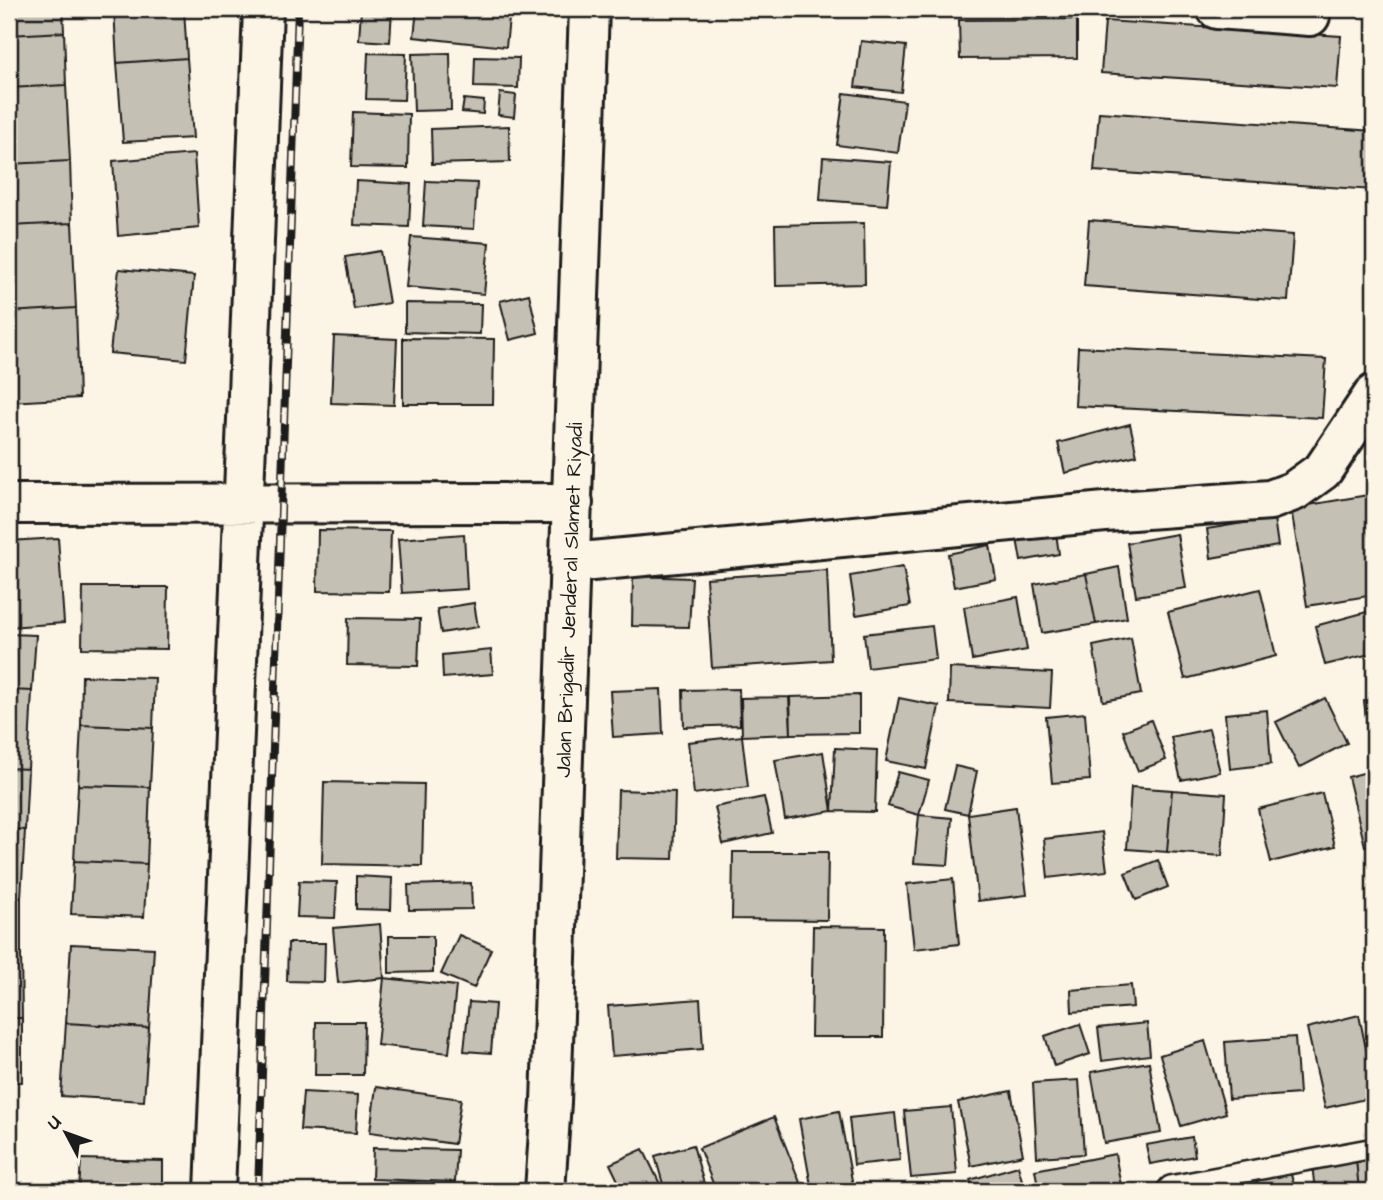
<svg xmlns="http://www.w3.org/2000/svg" width="1383" height="1200" viewBox="0 0 1383 1200" font-family="'Architects Daughter',sans-serif">
<rect width="100%" height="100%" fill="#fcf5e5"/>
<filter id="ink" filterUnits="userSpaceOnUse"><feTurbulence type="fractalNoise" baseFrequency=".0143" numOctaves="2"/><feDisplacementMap in="SourceGraphic" scale="14" xChannelSelector="R" yChannelSelector="G"/><feConvolveMatrix kernelMatrix="1 2 1 2 8 2 1 2 1" color-interpolation-filters="sRGB"/></filter>
<g filter="url(#ink)">
<path fill="#c4c0b3" stroke="#1c1c1c" stroke-width="2" d="M 9,9 L 63,9 L 64,32 L 9,35 Z
M 114,9 L 184,9 L 187,58 L 117,63 Z
M 361,9 L 392,9 L 390,42 L 359,40 Z
M 417,9 L 510,9 L 506,47 L 414,37 Z
M 1077,19 L 1077,58 L 960,59 L 959,20 Z
M 1105,21 L 1341,36 L 1337,88 L 1101,73 Z
M 64,32 L 66,85 L 9,88 L 9,35 Z
M 861,41 L 906,46 L 901,92 L 855,87 Z
M 368,53 L 406,54 L 404,100 L 366,99 Z
M 450,53 L 451,110 L 414,111 L 412,54 Z
M 475,57 L 519,58 L 518,88 L 474,87 Z
M 187,58 L 193,138 L 123,142 L 117,63 Z
M 66,85 L 70,161 L 9,164 L 9,88 Z
M 500,93 L 516,95 L 514,117 L 498,115 Z
M 844,93 L 905,101 L 898,153 L 837,145 Z
M 464,99 L 484,101 L 483,114 L 462,112 Z
M 353,112 L 409,114 L 408,168 L 351,167 Z
M 1099,112 L 1374,131 L 1374,190 L 1094,171 Z
M 509,126 L 510,162 L 432,164 L 431,129 Z
M 194,154 L 199,228 L 118,236 L 113,161 Z
M 823,157 L 891,162 L 887,205 L 820,200 Z
M 70,161 L 72,223 L 9,226 L 9,164 Z
M 356,181 L 411,184 L 409,227 L 354,225 Z
M 426,181 L 477,183 L 474,229 L 423,226 Z
M 1089,220 L 1293,235 L 1288,301 L 1084,286 Z
M 72,223 L 76,308 L 9,312 L 9,226 Z
M 864,223 L 865,284 L 776,286 L 775,225 Z
M 411,237 L 489,243 L 484,294 L 406,287 Z
M 380,251 L 389,303 L 354,309 L 345,257 Z
M 119,269 L 194,276 L 186,360 L 110,353 Z
M 529,294 L 538,333 L 510,340 L 500,301 Z
M 405,303 L 481,304 L 480,334 L 405,332 Z
M 76,308 L 79,398 L 9,402 L 9,312 Z
M 334,336 L 397,339 L 394,405 L 331,403 Z
M 403,338 L 494,339 L 493,404 L 403,404 Z
M 1078,347 L 1326,359 L 1322,418 L 1075,406 Z
M 1130,424 L 1137,455 L 1065,473 L 1058,443 Z
M 1374,494 L 1374,595 L 1307,606 L 1291,508 Z
M 1274,518 L 1278,546 L 1211,558 L 1207,529 Z
M 1055,526 L 1059,554 L 1021,561 L 1016,533 Z
M 318,530 L 391,531 L 389,592 L 317,591 Z
M 464,534 L 467,589 L 402,593 L 398,539 Z
M 1177,534 L 1186,588 L 1136,596 L 1127,543 Z
M 58,538 L 64,623 L 9,627 L 9,541 Z
M 990,545 L 996,579 L 954,587 L 948,554 Z
M 903,567 L 910,606 L 856,615 L 850,576 Z
M 1119,567 L 1127,618 L 1096,624 L 1086,574 Z
M 827,570 L 831,660 L 712,668 L 706,578 Z
M 1086,574 L 1096,624 L 1042,633 L 1034,584 Z
M 633,576 L 692,578 L 689,627 L 632,626 Z
M 83,587 L 168,587 L 167,649 L 82,648 Z
M 1260,589 L 1276,656 L 1185,679 L 1168,612 Z
M 1018,597 L 1027,650 L 972,660 L 964,607 Z
M 474,603 L 478,627 L 441,633 L 437,609 Z
M 1374,610 L 1374,653 L 1325,665 L 1315,626 Z
M 348,618 L 420,619 L 418,666 L 347,665 Z
M 932,626 L 936,659 L 868,668 L 864,634 Z
M 9,634 L 36,635 L 32,691 L 9,690 Z
M 1131,638 L 1141,694 L 1103,701 L 1093,646 Z
M 491,650 L 493,674 L 443,678 L 442,655 Z
M 950,668 L 1052,673 L 1050,708 L 949,703 Z
M 82,676 L 155,678 L 153,728 L 81,725 Z
M 661,689 L 663,734 L 613,737 L 610,691 Z
M 739,689 L 740,725 L 684,727 L 683,690 Z
M 9,690 L 32,691 L 28,769 L 9,768 Z
M 859,695 L 859,733 L 791,734 L 790,697 Z
M 789,697 L 791,734 L 742,736 L 741,698 Z
M 899,698 L 939,706 L 926,769 L 886,761 Z
M 1325,698 L 1347,743 L 1299,768 L 1276,722 Z
M 1374,699 L 1374,759 L 1371,760 L 1364,701 Z
M 1267,710 L 1271,764 L 1230,769 L 1225,714 Z
M 1085,713 L 1090,780 L 1052,783 L 1046,717 Z
M 1151,720 L 1166,760 L 1138,771 L 1123,731 Z
M 81,725 L 153,728 L 150,787 L 78,785 Z
M 1209,729 L 1220,772 L 1181,780 L 1171,737 Z
M 742,736 L 748,787 L 694,794 L 688,742 Z
M 835,748 L 877,750 L 875,812 L 832,811 Z
M 823,752 L 832,811 L 785,819 L 775,760 Z
M 955,766 L 977,771 L 968,814 L 945,809 Z
M 9,768 L 28,769 L 25,830 L 9,829 Z
M 1374,770 L 1374,844 L 1365,846 L 1348,777 Z
M 898,772 L 929,780 L 919,815 L 888,806 Z
M 324,782 L 424,784 L 422,866 L 322,864 Z
M 78,785 L 150,787 L 147,864 L 74,861 Z
M 1131,787 L 1172,790 L 1167,852 L 1127,849 Z
M 618,790 L 675,792 L 673,859 L 616,858 Z
M 1172,790 L 1226,794 L 1222,856 L 1167,852 Z
M 1322,793 L 1335,846 L 1271,862 L 1258,809 Z
M 764,797 L 772,833 L 723,844 L 715,807 Z
M 1016,807 L 1027,895 L 978,901 L 968,814 Z
M 919,815 L 952,818 L 948,865 L 914,863 Z
M 9,829 L 25,830 L 21,898 L 9,897 Z
M 1102,832 L 1107,871 L 1048,878 L 1044,839 Z
M 733,852 L 828,852 L 827,920 L 732,919 Z
M 1158,860 L 1168,887 L 1136,900 L 1125,873 Z
M 74,861 L 147,864 L 144,917 L 71,914 Z
M 356,876 L 392,878 L 391,910 L 356,909 Z
M 953,879 L 959,944 L 914,949 L 907,884 Z
M 299,881 L 337,882 L 335,918 L 297,917 Z
M 471,883 L 472,909 L 409,910 L 408,885 Z
M 9,898 L 21,898 L 21,953 L 9,953 Z
M 380,924 L 384,978 L 338,983 L 333,928 Z
M 813,926 L 884,927 L 883,1037 L 811,1037 Z
M 459,935 L 491,949 L 474,988 L 441,974 Z
M 389,936 L 433,936 L 433,972 L 389,973 Z
M 288,943 L 325,943 L 324,982 L 287,981 Z
M 71,944 L 154,948 L 149,1028 L 66,1023 Z
M 9,953 L 21,953 L 22,1018 L 9,1018 Z
M 384,978 L 456,986 L 449,1053 L 377,1045 Z
M 1131,985 L 1133,1007 L 1072,1012 L 1071,990 Z
M 700,999 L 703,1049 L 612,1056 L 608,1006 Z
M 469,1002 L 495,1004 L 491,1053 L 464,1051 Z
M 1359,1015 L 1374,1087 L 1374,1097 L 1325,1108 L 1307,1028 Z
M 9,1018 L 22,1018 L 22,1082 L 9,1082 Z
M 316,1022 L 364,1022 L 363,1075 L 315,1075 Z
M 66,1023 L 149,1028 L 144,1101 L 61,1096 Z
M 1147,1023 L 1150,1055 L 1102,1061 L 1098,1028 Z
M 1080,1024 L 1090,1054 L 1054,1066 L 1045,1036 Z
M 1295,1037 L 1299,1094 L 1229,1099 L 1225,1042 Z
M 1205,1041 L 1226,1113 L 1181,1126 L 1160,1055 Z
M 1149,1062 L 1161,1133 L 1104,1143 L 1091,1072 Z
M 1079,1080 L 1084,1154 L 1037,1157 L 1033,1083 Z
M 376,1087 L 461,1099 L 454,1144 L 370,1132 Z
M 1011,1091 L 1023,1155 L 971,1166 L 958,1102 Z
M 303,1092 L 358,1095 L 356,1133 L 300,1130 Z
M 951,1107 L 957,1174 L 911,1178 L 904,1111 Z
M 839,1111 L 854,1191 L 812,1191 L 799,1119 Z
M 895,1113 L 900,1160 L 854,1165 L 849,1118 Z
M 774,1117 L 801,1185 L 785,1191 L 716,1191 L 699,1148 Z
M 1192,1137 L 1195,1156 L 1150,1164 L 1146,1145 Z
M 693,1145 L 706,1191 L 665,1191 L 655,1156 Z
M 373,1148 L 457,1150 L 455,1182 L 372,1179 Z
M 643,1149 L 661,1186 L 651,1191 L 623,1191 L 610,1164 Z
M 1115,1154 L 1122,1191 L 1039,1191 L 1035,1170 Z
M 1374,1157 L 1374,1191 L 1359,1191 L 1356,1159 Z
M 81,1159 L 163,1161 L 163,1191 L 79,1191 Z
M 1356,1159 L 1359,1191 L 1315,1191 L 1312,1164 Z
M 1018,1166 L 1025,1191 L 973,1191 L 970,1180 Z
M 1290,1170 L 1295,1191 L 1259,1191 L 1256,1177 Z
M 415,1182 L 415,1191 L 349,1191 L 349,1184 Z
M 1251,1185 L 1252,1191 L 1216,1191 Z"/>
<g fill="none" stroke-linecap="round" stroke-linejoin="round">
<defs>
<path id="service" d="M 1166,1191 L 1170,1186 L 1374,1148"/>
<path id="minor" d="M 1217,9 L 1310,16
M 9,504 L 573,503
M 571,563 L 1105,512 L 1270,500 L 1294,491 L 1323,470 L 1374,394
M 215,1191 C 234,797 247,403 263,9"/>
<path id="primary" d="M 545,1191 L 551,1102 L 589,9"/>
</defs>
<use href="#service" stroke="#1c1c1c" stroke-width="24"/>
<use href="#minor" stroke="#1c1c1c" stroke-width="44"/>
<use href="#primary" stroke="#1c1c1c" stroke-width="44"/>
<use href="#service" stroke="#fcf5e5" stroke-width="19"/>
<use href="#minor" stroke="#fcf5e5" stroke-width="38"/>
<use href="#primary" stroke="#fcf5e5" stroke-width="38"/>
<defs>
<path id="rail" d="M 258,1191 L 298,9"/>
</defs>
<use href="#rail" stroke="#1c1c1c" stroke-width="8"/>
<use href="#rail" stroke="#fcf5e5" stroke-width="5" stroke-dasharray="16" stroke-linecap="butt"/>
</g>
</g>
<g text-anchor="middle" stroke-width="5" stroke-linejoin="round" paint-order="stroke">
<g font-size="21" fill="#1c1c1c" stroke="#fcf5e5">
<text transform="translate(569 600) rotate(-88)" y="7">Jalan Brigadir Jenderal Slamet Riyadi</text>
</g>
</g>
<rect width="1383" height="1200" fill="none" stroke="#fcf5e5" stroke-width="35"/>
<rect x="18" y="18" width="1348" height="1165" fill="none" stroke="#1c1c1c" stroke-width="2.5" filter="url(#ink)"/>
<g transform="translate(66 1133) rotate(311)" stroke="#fcf5e5" stroke-width="5" paint-order="stroke">
<path d="M0-5L12 26L0 18L-12 26Z" fill="#1c1c1c"/>
<text y="-10" font-size="19" font-weight="bold" text-anchor="middle" fill="#1c1c1c">U</text>
</g>
</svg>
